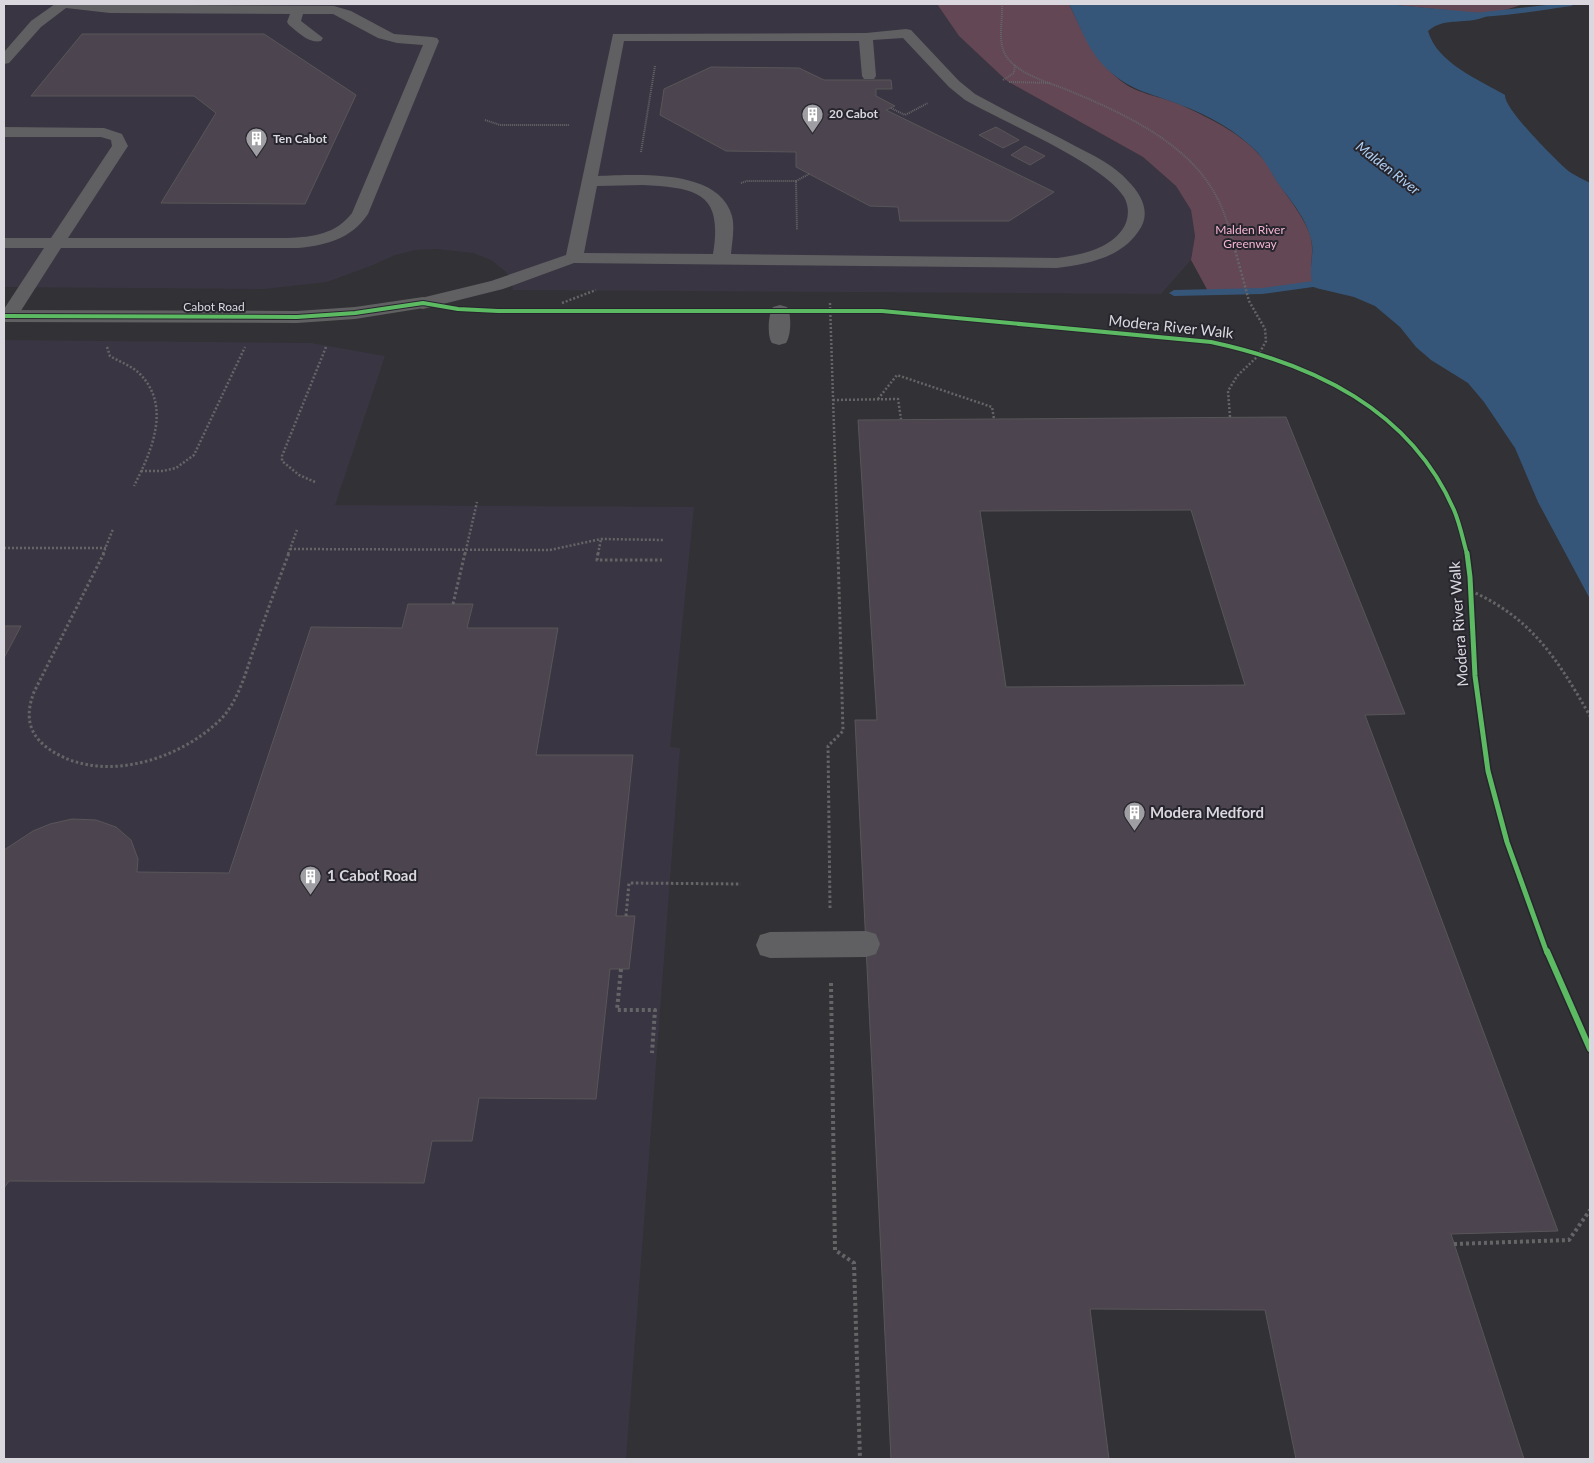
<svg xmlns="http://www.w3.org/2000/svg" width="1594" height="1463" viewBox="0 0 1594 1463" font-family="Lato,sans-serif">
<rect width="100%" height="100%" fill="#323135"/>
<path fill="#3a3543" d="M 9,4 L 937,4 L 959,36 L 1007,81 L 1143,157 L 1176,186 L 1191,210 L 1195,236 L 1191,260 L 1161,294 L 513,290 L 512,283 L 506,272 L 491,260 L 473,253 L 436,249 L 416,250 L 395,255 L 373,265 L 327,282 L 264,289 L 4,287 L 4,9 Z
M 4,340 L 311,343 L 385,356 L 335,505 L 694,507 L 670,747 L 680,748 L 626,1459 L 4,1459 Z"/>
<path fill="#634755" d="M 937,4 L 1069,4 C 1084,34 1093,59 1121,81 C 1139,95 1161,96 1181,105 C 1213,120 1242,133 1265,161 C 1270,167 1272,174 1277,181 C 1288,198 1301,213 1309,232 C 1316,249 1308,267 1313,284 L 1262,291 L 1209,293 L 1191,260 L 1195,236 L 1191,210 L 1176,186 L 1143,157 L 1007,81 L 959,36 Z
M 1385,4 L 1524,4 L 1502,11 L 1485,14 Z"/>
<path fill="#365679" d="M 1069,4 L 1386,4 L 1493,14 C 1487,16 1480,19 1474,20 C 1456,23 1442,19 1428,31 C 1437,63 1478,79 1505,95 C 1504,109 1554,158 1566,169 C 1573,175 1583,179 1590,183 L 1590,599 L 1538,502 L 1515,448 L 1484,402 L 1468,383 L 1431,360 L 1416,347 L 1400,327 L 1375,306 L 1354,297 L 1316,288 C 1306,278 1314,258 1312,244 C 1308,220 1291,201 1277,182 C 1271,172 1266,162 1258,153 C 1236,130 1208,115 1178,104 C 1148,92 1129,91 1104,66 C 1087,49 1080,25 1069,4 Z"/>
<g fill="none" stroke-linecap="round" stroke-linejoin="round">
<path fill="#365679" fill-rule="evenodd" d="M 1555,4 L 1575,4 L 1571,6 C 1555,8 1480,21 1470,15 L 1474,13 Z
M 1313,281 L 1333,285 L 1334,287 L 1329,290 L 1313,287 L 1262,294 L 1174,296 L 1169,293 L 1174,290 L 1262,288 Z"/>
</g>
<path fill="#4c444e" stroke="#585659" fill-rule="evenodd" d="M 82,34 L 264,34 L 356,95 L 305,204 L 161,203 L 216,113 L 194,96 L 31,96 Z
M 711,67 L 799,68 L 824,80 L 891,80 L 892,89 L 876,89 L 876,96 L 895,106 L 886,110 L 1054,192 L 1009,221 L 900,221 L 898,207 L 870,206 L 796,167 L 796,152 L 726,151 L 660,115 L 664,89 Z
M 996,127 L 1019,140 L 1003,148 L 979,135 Z
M 1025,146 L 1045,156 L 1030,165 L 1011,155 Z
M 1286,417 L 1405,714 L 1365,715 L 1558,1231 L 1451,1234 L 1524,1459 L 1296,1459 L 1265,1310 L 1090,1309 L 1109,1459 L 891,1459 L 855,720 L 877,720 L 858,420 ZM 1191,510 L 1245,685 L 1006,687 L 980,511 Z
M 408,604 L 473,604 L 467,628 L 558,628 L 536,755 L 633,755 L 616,916 L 635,916 L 629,969 L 610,969 L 596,1099 L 479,1098 L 472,1141 L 432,1141 L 424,1183 L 9,1181 L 4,1188 L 4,850 L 33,831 L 50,824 L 72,819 L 96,820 L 116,827 L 131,840 L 138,859 L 137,872 L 229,873 L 311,627 L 402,628 Z
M 4,626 L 21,626 L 4,658 Z"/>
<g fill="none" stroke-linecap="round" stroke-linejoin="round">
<path stroke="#656567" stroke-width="2" stroke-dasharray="1 1" stroke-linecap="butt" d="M 1002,4 C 1003,21 997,41 1006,56 C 1018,74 1047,82 1065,89 C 1116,110 1180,138 1211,187 C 1222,204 1228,223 1233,243
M 1003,80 L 1014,73 L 1015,65
M 1009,82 L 1050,83
M 891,108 L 905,115 L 928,103
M 485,120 L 500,125 L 569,125
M 641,152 L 655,66
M 796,181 L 809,174
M 741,183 L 747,181 L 796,181 L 797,230"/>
<path stroke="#656567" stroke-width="2.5" stroke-dasharray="2 2" stroke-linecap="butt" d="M 562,303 L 596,290
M 830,303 L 838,554
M 107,347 L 110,356 C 120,362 132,366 140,374 C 172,407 151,452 134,486
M 878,399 L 897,375 L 992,407 L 994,419
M 833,400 L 898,399 L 901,419
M 1230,417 L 1228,391 L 1237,376 L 1258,356 L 1266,341 L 1265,329 L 1249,301 L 1233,242
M 141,471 L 163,471 L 176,468 L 194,455 L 245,347
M 315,482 L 299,475 L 282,461 L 282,456 L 326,347
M 4,548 L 106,548
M 290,549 L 550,550 L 601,539 L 664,540
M 103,554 L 113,529
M 288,554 L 297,530
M 465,554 L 477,502
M 598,554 L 601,539"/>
<path stroke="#656567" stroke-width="3" stroke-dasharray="2.5 2.5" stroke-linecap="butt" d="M 104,553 L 34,692 C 26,713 27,731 45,746 C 96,786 176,762 219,721 C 239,702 246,670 255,646 C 266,615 277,584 289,553
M 598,553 L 597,560 L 662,560
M 1471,591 C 1532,618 1558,660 1590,716
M 453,604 L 465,553
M 830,908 L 828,746 L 843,731 L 838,553
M 626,916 L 629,883 L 741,884"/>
<path stroke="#656567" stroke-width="4" stroke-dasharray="3 3" stroke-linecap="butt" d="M 621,969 L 617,1010 L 655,1010 L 652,1053
M 831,983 L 835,1250 L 854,1263 L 860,1459
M 1454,1244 L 1569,1240 L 1590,1210"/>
<path fill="#606062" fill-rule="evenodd" d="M 55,4 L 334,6 L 351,11 L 394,34 L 432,37 L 437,38 L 439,41 L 368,214 C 351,239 327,245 298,248 L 61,248 L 15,320 L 4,321 L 4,309 L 44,248 L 4,248 L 4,238 L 51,238 L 112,146 L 111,140 L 101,137 L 4,137 L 4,127 L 104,128 L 122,134 L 128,146 L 68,238 L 288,238 C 313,237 336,234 352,213 L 423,45 L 397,43 L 378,38 L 333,14 L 303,14 L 301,21 L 323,38 L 321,41 C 309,44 298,32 289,25 L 287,22 L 290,14 L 110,13 L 66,8 L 41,27 L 9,63 L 4,64 L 4,52 L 31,21 Z
M 906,29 L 911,30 L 959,81 L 975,94 C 1009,113 1044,129 1077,147 C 1095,156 1115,166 1128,181 C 1142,195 1152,214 1138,232 C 1120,258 1087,264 1057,268 L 574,263 L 503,289 L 423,309 L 417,307 L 414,303 L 417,299 L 491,281 L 566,255 L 613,34 L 866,33 ZM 903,38 L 949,87 L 965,100 C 1003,122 1103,163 1124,197 C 1130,207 1129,221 1122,230 C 1107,250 1080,255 1057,258 L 731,254 C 732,242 735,228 732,216 C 719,168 637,175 598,176 L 624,41 L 859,41 L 862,76 L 864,79 L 874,79 L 876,76 L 873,40 ZM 643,185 C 698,188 723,193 713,254 L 584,253 L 597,186 Z
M 780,305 L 787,307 C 792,315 791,336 786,343 L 779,345 L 772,343 C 767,336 768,315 773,307 Z
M 866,931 L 876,934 L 880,944 L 876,954 L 866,957 L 770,958 L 760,955 L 756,945 L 760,935 L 770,932 Z"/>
<path fill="#606062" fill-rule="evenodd" d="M 423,297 L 430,299 L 433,303 L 430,307 L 355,319 L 297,323 L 4,322 L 4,310 L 297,311 L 355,307 Z"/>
<defs>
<path id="cycleway-far2" d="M 4,316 L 297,317 L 355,313 L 423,303 L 458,309 L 498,311 L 882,311 L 1211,342 C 1313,364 1410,409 1454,510 C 1460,524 1463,540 1467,554"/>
<path id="cycleway-far1" d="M 1467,553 L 1470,577 L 1475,676 L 1488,771 L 1507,842 L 1547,953"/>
<path id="cycleway" d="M 1547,951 L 1590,1049"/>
</defs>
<use href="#cycleway-far2" stroke="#27252d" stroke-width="6"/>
<use href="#cycleway-far1" stroke="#27252d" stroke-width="8"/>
<use href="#cycleway" stroke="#27252d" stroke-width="9"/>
<use href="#cycleway-far2" stroke="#5cba63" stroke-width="4"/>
<use href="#cycleway-far1" stroke="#5cba63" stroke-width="5"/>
<use href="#cycleway" stroke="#5cba63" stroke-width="6"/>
</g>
<defs>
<symbol id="building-pin" viewBox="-11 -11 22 30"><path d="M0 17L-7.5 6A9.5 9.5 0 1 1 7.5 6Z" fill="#9f9ea3" stroke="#27252d"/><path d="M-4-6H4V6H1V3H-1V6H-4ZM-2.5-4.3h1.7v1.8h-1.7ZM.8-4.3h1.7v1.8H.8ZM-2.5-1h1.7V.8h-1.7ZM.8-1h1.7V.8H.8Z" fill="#fff"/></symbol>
</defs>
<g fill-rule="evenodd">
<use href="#building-pin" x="800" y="102" width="25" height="34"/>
<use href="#building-pin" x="244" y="126" width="25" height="34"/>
<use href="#building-pin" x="1122" y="800" width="25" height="34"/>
<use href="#building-pin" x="298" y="864" width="25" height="34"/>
</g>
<g text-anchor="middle" stroke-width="4" stroke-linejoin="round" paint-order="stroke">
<g font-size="12" font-weight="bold" fill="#dad8de" stroke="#27252d" text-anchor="start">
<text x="829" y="118">20 Cabot</text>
<text x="273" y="143">Ten Cabot</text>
</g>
<g font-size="12" fill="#f7b6d4" stroke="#27252d">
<text x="1250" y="234">Malden River<tspan x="1250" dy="14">Greenway</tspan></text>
</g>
<g font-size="12" fill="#dad8de" stroke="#27252d">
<text x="214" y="311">Cabot Road</text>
</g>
<g font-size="14" font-style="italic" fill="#aed0f4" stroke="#27252d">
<text transform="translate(1388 168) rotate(38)" y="5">Malden River</text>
</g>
<g font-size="15" fill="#dad8de" stroke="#27252d">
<text transform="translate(1171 327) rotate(6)" y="5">Modera River Walk</text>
<text transform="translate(1459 624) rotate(-94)" y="5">Modera River Walk</text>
</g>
<g font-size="15" font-weight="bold" fill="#dad8de" stroke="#27252d" text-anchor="start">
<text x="1150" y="818">Modera Medford</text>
<text x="327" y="881">1 Cabot Road</text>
</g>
</g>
<rect width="1594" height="1463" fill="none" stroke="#dad8de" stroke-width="10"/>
</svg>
